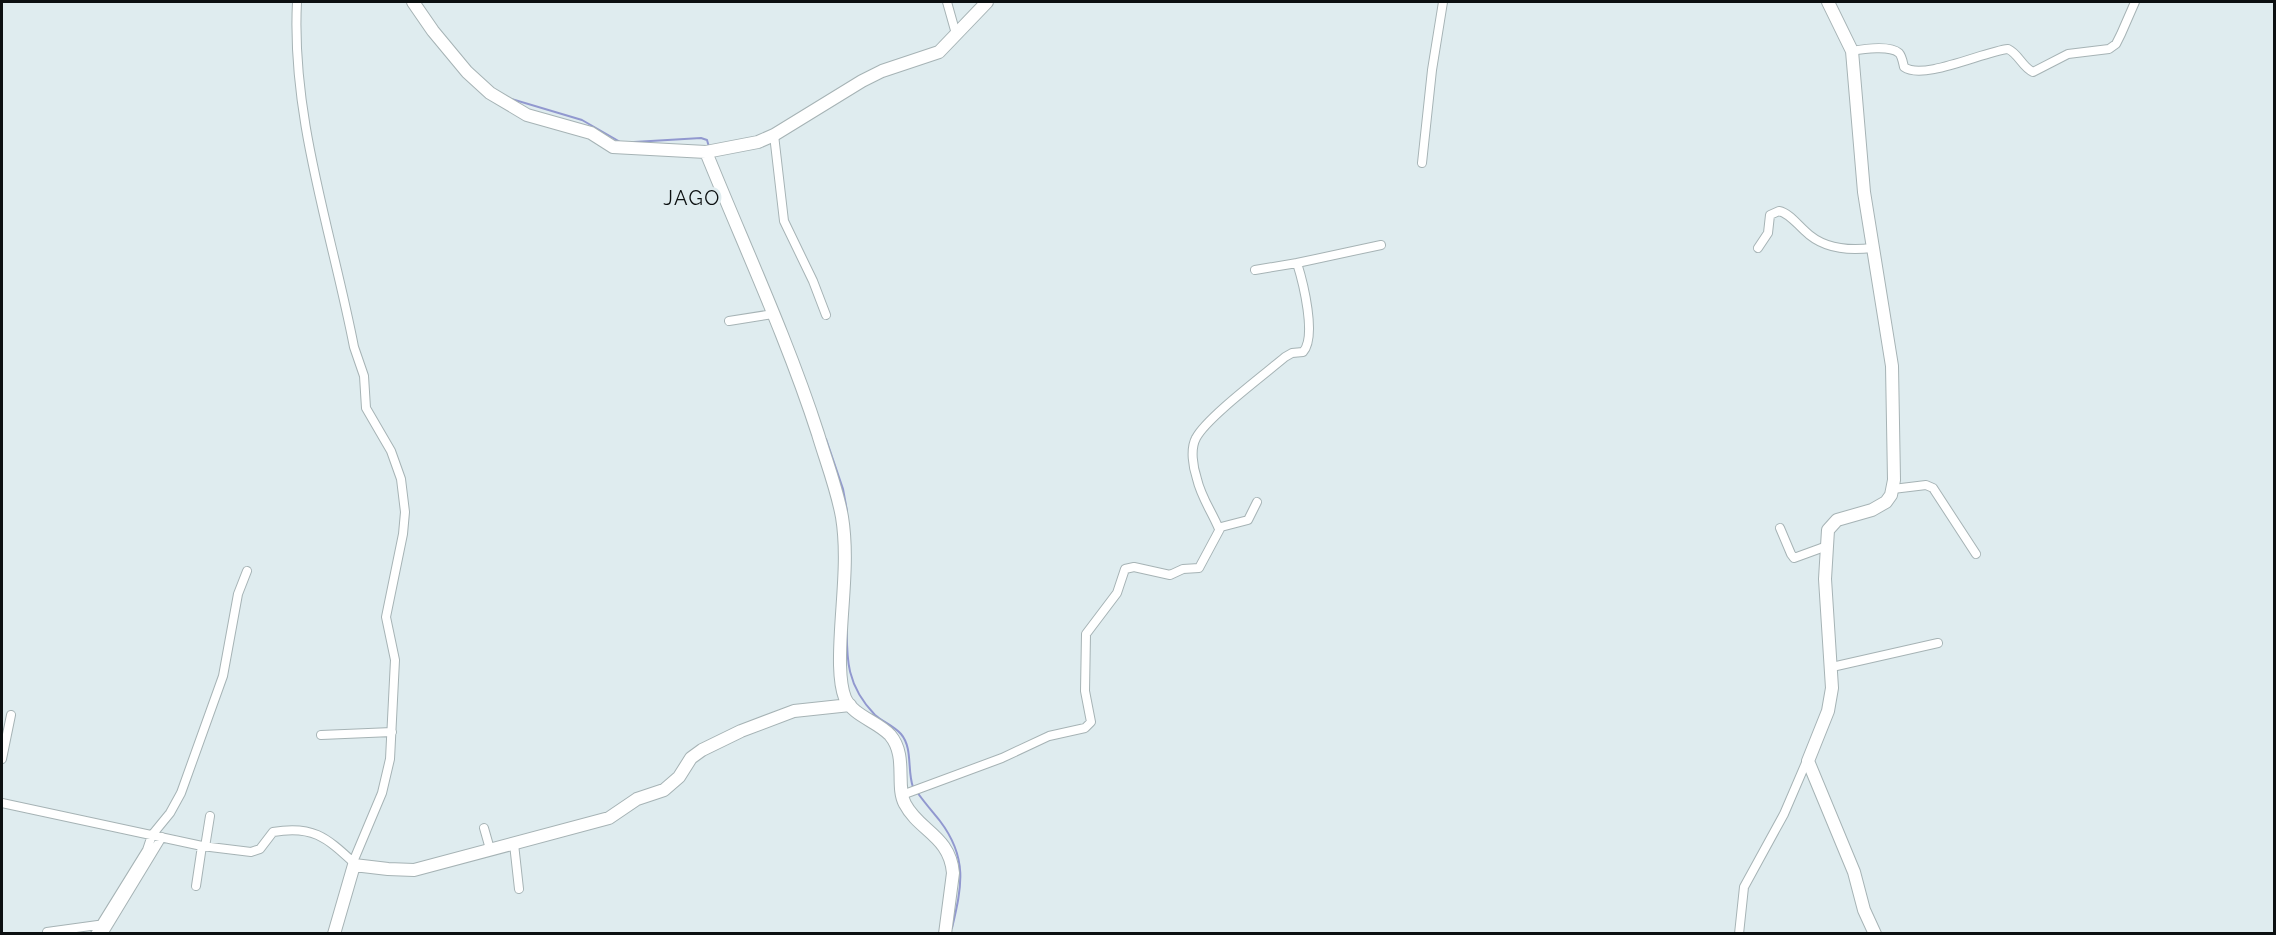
<svg xmlns="http://www.w3.org/2000/svg" width="2276" height="935" viewBox="0 0 2276 935" font-family="Raleway,sans-serif">
<rect width="100%" height="100%" fill="#dfecef"/>
<g fill="none" stroke-linecap="round" stroke-linejoin="round">
<path stroke="#9198cf" stroke-width="2" d="M 508,98 L 582,120 L 622,143
M 634,142 L 701,138 L 707,140 L 709,147
M 826,439 L 843,489 L 847,511
M 847,622 C 846,660 847,686 875,715 C 883,722 894,726 901,734 C 913,748 907,771 913,787
M 917,792 C 924,802 932,811 940,821 C 968,858 962,886 952,928"/>
<defs>
<path id="street" d="M 297,2 C 291,118 332,233 354,347 L 364,376 L 366,408 L 391,451 L 401,479 L 405,512 L 403,534 L 386,617 L 395,660 L 390,759 L 382,793 L 353,862 L 355,864
M 947,2 L 956,34
M 1852,51 C 1863,49 1890,45 1899,53 C 1902,56 1903,63 1904,67 C 1923,81 1985,51 2008,49 C 2019,54 2022,67 2033,72 L 2068,54 L 2109,49 L 2116,44 L 2121,34 L 2135,2
M 774,135 L 784,221 L 813,281 L 826,315
M 1422,163 L 1432,70 L 1443,2
M 1758,248 L 1768,233 L 1770,215 L 1779,211 C 1789,213 1797,224 1805,231 C 1823,249 1848,251 1872,248
M 1297,263 L 1381,245
M 729,321 L 773,314
M 1893,489 L 1926,485 L 1933,488 L 1976,554
M 1780,528 L 1791,554 L 1794,558 L 1827,546
M 1219,529 C 1212,512 1201,497 1197,479 C 1193,467 1190,449 1196,438 C 1206,418 1265,374 1285,357 L 1292,353 L 1303,352 C 1317,337 1303,282 1297,263 L 1255,270
M 1832,667 L 1938,643
M 321,735 L 392,732
M 2,759 L 11,715
M 902,795 L 1002,758 L 1049,736 L 1085,728 L 1091,722 L 1085,691 L 1086,634 L 1117,593 L 1125,569 L 1134,567 L 1170,575 L 1183,569 L 1199,568 L 1221,527 L 1248,520 L 1257,502
M 2,803 L 202,846 L 251,852 L 260,849 L 273,832 C 312,825 326,837 353,862
M 484,828 L 490,849
M 514,844 L 519,889
M 205,847 L 210,816
M 196,886 L 202,846
M 47,932 L 105,924
M 95,934 L 147,850 L 152,835 L 170,813 L 181,793 L 223,676 L 238,594 L 247,571
M 103,934 L 162,837
M 1739,934 L 1744,887 L 1784,814 L 1808,758"/>
<path id="secondary" d="M 413,2 L 433,31 L 467,72 L 490,93 L 527,115 L 591,133 L 613,147 L 706,152 C 744,246 787,338 818,434 C 826,461 837,489 842,517 C 848,554 843,593 841,630 C 840,649 838,680 845,698 C 853,716 877,721 890,735 C 908,756 895,786 905,804 C 919,831 950,836 953,873 L 945,934
M 1828,2 L 1852,51 L 1864,192 L 1892,366 L 1894,480 L 1891,495 L 1886,502 L 1872,510 L 1837,520 L 1828,530 L 1825,579 L 1832,688 L 1828,711 L 1808,761 L 1854,872 L 1864,910 L 1875,934
M 706,152 L 758,142 L 774,135 L 862,81 L 882,71 L 939,52 L 987,2
M 334,934 L 354,865 L 388,869 L 414,870 L 609,818 L 637,799 L 664,790 L 679,777 L 691,758 L 702,750 L 741,731 L 794,711 L 850,705"/>
</defs>
<use href="#street" stroke="#a6b3b5" stroke-width="10"/>
<use href="#secondary" stroke="#a6b3b5" stroke-width="14"/>
<use href="#street" stroke="#fff" stroke-width="8"/>
<use href="#secondary" stroke="#fff" stroke-width="12"/>
</g>
<g text-anchor="middle" stroke-width="6" stroke-linejoin="round" paint-order="stroke">
<g font-size="20" letter-spacing="1.5" fill="#0c1011" stroke="#dfecef">
<text x="692" y="205">JAGO</text>
</g>
</g>
<rect width="2276" height="935" fill="none" stroke="#0c1011" stroke-width="6"/>
</svg>
